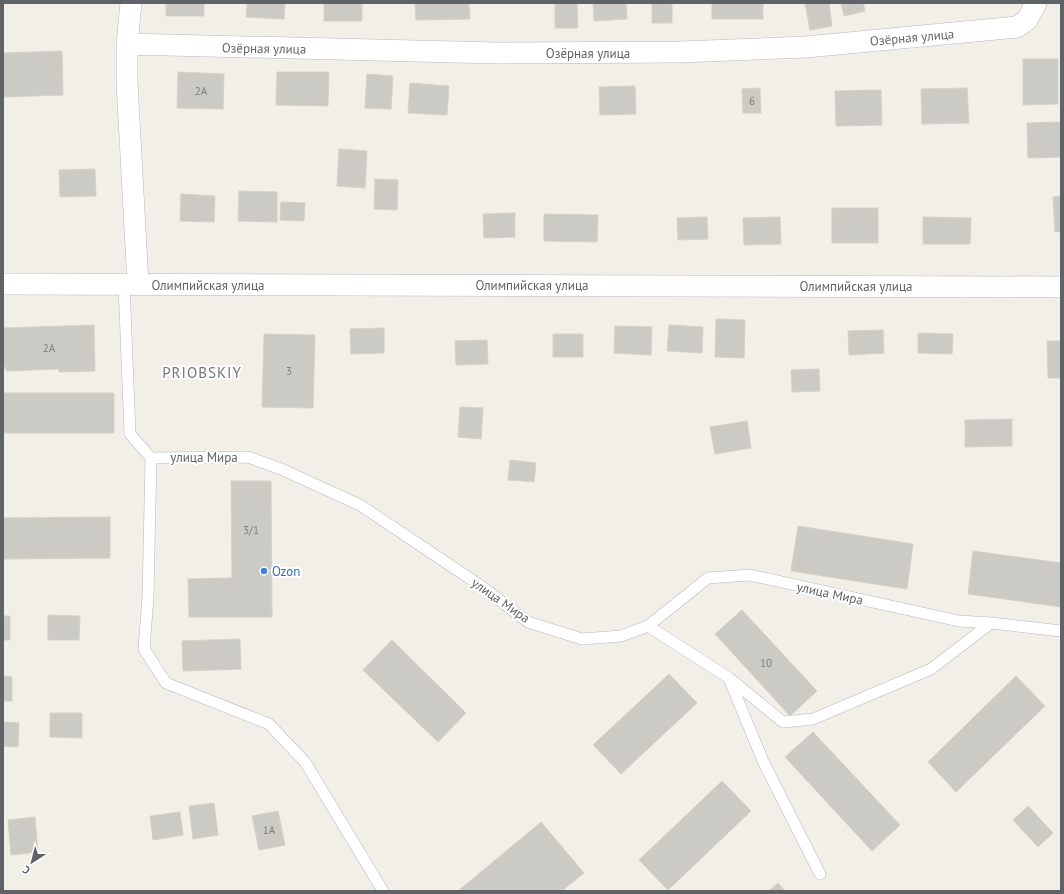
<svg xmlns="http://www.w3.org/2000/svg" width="1064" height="894" viewBox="0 0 1064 894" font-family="'PT Sans',sans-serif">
<rect width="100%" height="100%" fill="#f1efe8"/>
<path fill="#cccac5" stroke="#d6d1c6" d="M 166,3 L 204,3 L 204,16 L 166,16 Z
M 247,3 L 285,3 L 284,19 L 246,17 Z
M 324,3 L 362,3 L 362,21 L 324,21 Z
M 415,3 L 469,3 L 470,19 L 416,20 Z
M 555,3 L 577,3 L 578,28 L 555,28 Z
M 593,3 L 626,3 L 627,19 L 594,21 Z
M 652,3 L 672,3 L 672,23 L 652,23 Z
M 712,3 L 763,3 L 763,19 L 712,19 Z
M 805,3 L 829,3 L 832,26 L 810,30 Z
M 841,3 L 863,3 L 865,11 L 844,16 Z
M 62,51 L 63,95 L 3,97 L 3,53 Z
M 1023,59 L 1058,59 L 1058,104 L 1023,105 Z
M 178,72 L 224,74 L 223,109 L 177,108 Z
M 277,72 L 329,72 L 328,106 L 276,105 Z
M 367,74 L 393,76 L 391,109 L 365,108 Z
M 410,83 L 449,86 L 447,115 L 408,113 Z
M 635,86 L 636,114 L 600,115 L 599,87 Z
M 760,88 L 761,113 L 743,113 L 742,89 Z
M 967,88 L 969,123 L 922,124 L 921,89 Z
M 881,90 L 882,125 L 836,126 L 835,91 Z
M 1061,122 L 1061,157 L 1028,158 L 1027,123 Z
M 339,149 L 367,151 L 365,188 L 337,186 Z
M 95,169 L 96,196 L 60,197 L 59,170 Z
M 375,179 L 398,180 L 397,210 L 374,209 Z
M 239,191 L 277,192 L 277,222 L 238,221 Z
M 181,194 L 215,196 L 214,222 L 180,221 Z
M 1061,196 L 1061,231 L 1055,232 L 1053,197 Z
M 281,202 L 305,203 L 304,221 L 280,220 Z
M 832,208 L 878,208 L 878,243 L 832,243 Z
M 515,213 L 515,237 L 484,238 L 483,214 Z
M 544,214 L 598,215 L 597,242 L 544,241 Z
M 707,217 L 708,239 L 678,240 L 677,218 Z
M 780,217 L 781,244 L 744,245 L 743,218 Z
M 923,217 L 971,218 L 970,244 L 923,244 Z
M 716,319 L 745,320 L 744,358 L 715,357 Z
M 94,325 L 95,371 L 59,372 L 59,369 L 6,371 L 6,367 L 3,367 L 3,328 Z
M 669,325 L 703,327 L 702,353 L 667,351 Z
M 615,326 L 652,327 L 651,355 L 614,353 Z
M 384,328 L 384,353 L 351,354 L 350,329 Z
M 883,330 L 884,353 L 849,355 L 848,331 Z
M 918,333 L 953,334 L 952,354 L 918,353 Z
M 264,334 L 315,335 L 313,408 L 262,407 Z
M 553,334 L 583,334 L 583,357 L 553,357 Z
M 487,340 L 488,364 L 456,365 L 455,341 Z
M 1047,341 L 1061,341 L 1061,378 L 1048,378 Z
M 819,369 L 820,391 L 792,392 L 791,370 Z
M 3,393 L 114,393 L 114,433 L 3,433 Z
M 460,407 L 483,408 L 481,439 L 458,437 Z
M 1012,419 L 1012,446 L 965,447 L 965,420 Z
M 747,421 L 751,448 L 715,454 L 710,427 Z
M 510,460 L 536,463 L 534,482 L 508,480 Z
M 231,481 L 271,481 L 272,617 L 189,617 L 188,579 L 232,578 Z
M 110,517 L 110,558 L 3,559 L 3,518 Z
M 798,526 L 913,544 L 907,589 L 791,571 Z
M 973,551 L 1061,563 L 1061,607 L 968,594 Z
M 742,610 L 817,691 L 790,716 L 715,634 Z
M 48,615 L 80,616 L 79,640 L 48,640 Z
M 3,616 L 10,616 L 10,640 L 3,640 Z
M 240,639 L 241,669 L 183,671 L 182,641 Z
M 392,640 L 466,713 L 438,742 L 363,670 Z
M 669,674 L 697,703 L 621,774 L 593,745 Z
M 3,676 L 12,677 L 12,701 L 3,701 Z
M 1016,676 L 1045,706 L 956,792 L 928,762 Z
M 50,713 L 82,713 L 82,738 L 50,737 Z
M 3,722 L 19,723 L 18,747 L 3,746 Z
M 813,732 L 900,825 L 872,851 L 785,757 Z
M 722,781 L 751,811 L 668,890 L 639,860 Z
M 214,803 L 218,835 L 193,839 L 189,806 Z
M 1028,806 L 1053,833 L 1038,847 L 1013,820 Z
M 278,811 L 285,845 L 259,850 L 252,816 Z
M 180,812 L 183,835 L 153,840 L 150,816 Z
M 35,817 L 38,852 L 11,855 L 8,820 Z
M 541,822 L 584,873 L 562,891 L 458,891 Z
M 778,883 L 785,891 L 769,891 Z"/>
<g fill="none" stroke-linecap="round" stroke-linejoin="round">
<defs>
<path id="lane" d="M 124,284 L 130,434 L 151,458 L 248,457 L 281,469 L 360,505 L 484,588 L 528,622 L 582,639 L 621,636 L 648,626 L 708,578 L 750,575 L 959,621 L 991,623 L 1061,631
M 151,458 L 148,597 L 144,649 L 166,683 L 269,724 L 305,762 L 383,891
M 648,626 L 729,678 L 783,722 L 813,719 L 931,669 L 991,623
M 730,681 L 763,761 L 820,874"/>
<path id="street" d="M 131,3 L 127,44 L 127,82 L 138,284
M 127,44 L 497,53 L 680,52 L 806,47 L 1017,27 L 1027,20 L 1036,3
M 3,284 L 1061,287"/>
</defs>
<use href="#lane" stroke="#b5b8bc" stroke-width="12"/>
<use href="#street" stroke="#b5b8bc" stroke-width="22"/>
<use href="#lane" stroke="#fff" stroke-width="11"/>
<use href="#street" stroke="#fff" stroke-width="21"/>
</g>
<circle fill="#3f7fe0" stroke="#fff" stroke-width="1.5" cx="264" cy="571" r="4"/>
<g text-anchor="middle" stroke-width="4" stroke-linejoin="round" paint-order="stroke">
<g font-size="11" fill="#7a7d7f">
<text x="201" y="95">2А</text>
<text x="752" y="105">6</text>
<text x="49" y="352">2А</text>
<text x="289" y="375">3</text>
<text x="251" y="534">3/1</text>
<text x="766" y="667">10</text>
<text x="269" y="834">1А</text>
</g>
<g font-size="13" fill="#5f6368" stroke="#fff">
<text transform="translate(912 37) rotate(-5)" y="5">Озёрная улица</text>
<text transform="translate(264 48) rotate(1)" y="5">Озёрная улица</text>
<text x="588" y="58">Озёрная улица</text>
<text x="208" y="290">Олимпийская улица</text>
<text x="532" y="290">Олимпийская улица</text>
<text x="856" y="291">Олимпийская улица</text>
<text x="204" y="462">улица Мира</text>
<text transform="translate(830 593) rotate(12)" y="5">улица Мира</text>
<text transform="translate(501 600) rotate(35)" y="5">улица Мира</text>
</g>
<g font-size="13" fill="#366cbe" stroke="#fff" text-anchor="start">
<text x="272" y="576">Ozon</text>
</g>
<g font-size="15" letter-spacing="1" fill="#70757a" stroke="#fff">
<text x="202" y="378">PRIOBSKIY</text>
</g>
</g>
<rect width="1064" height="894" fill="none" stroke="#5f6368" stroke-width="8"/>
<g transform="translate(32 862) rotate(216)" stroke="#ffffff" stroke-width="3" paint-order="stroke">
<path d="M0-3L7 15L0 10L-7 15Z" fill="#5f6368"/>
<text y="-6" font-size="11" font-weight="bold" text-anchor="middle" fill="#5f6368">С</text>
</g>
</svg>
